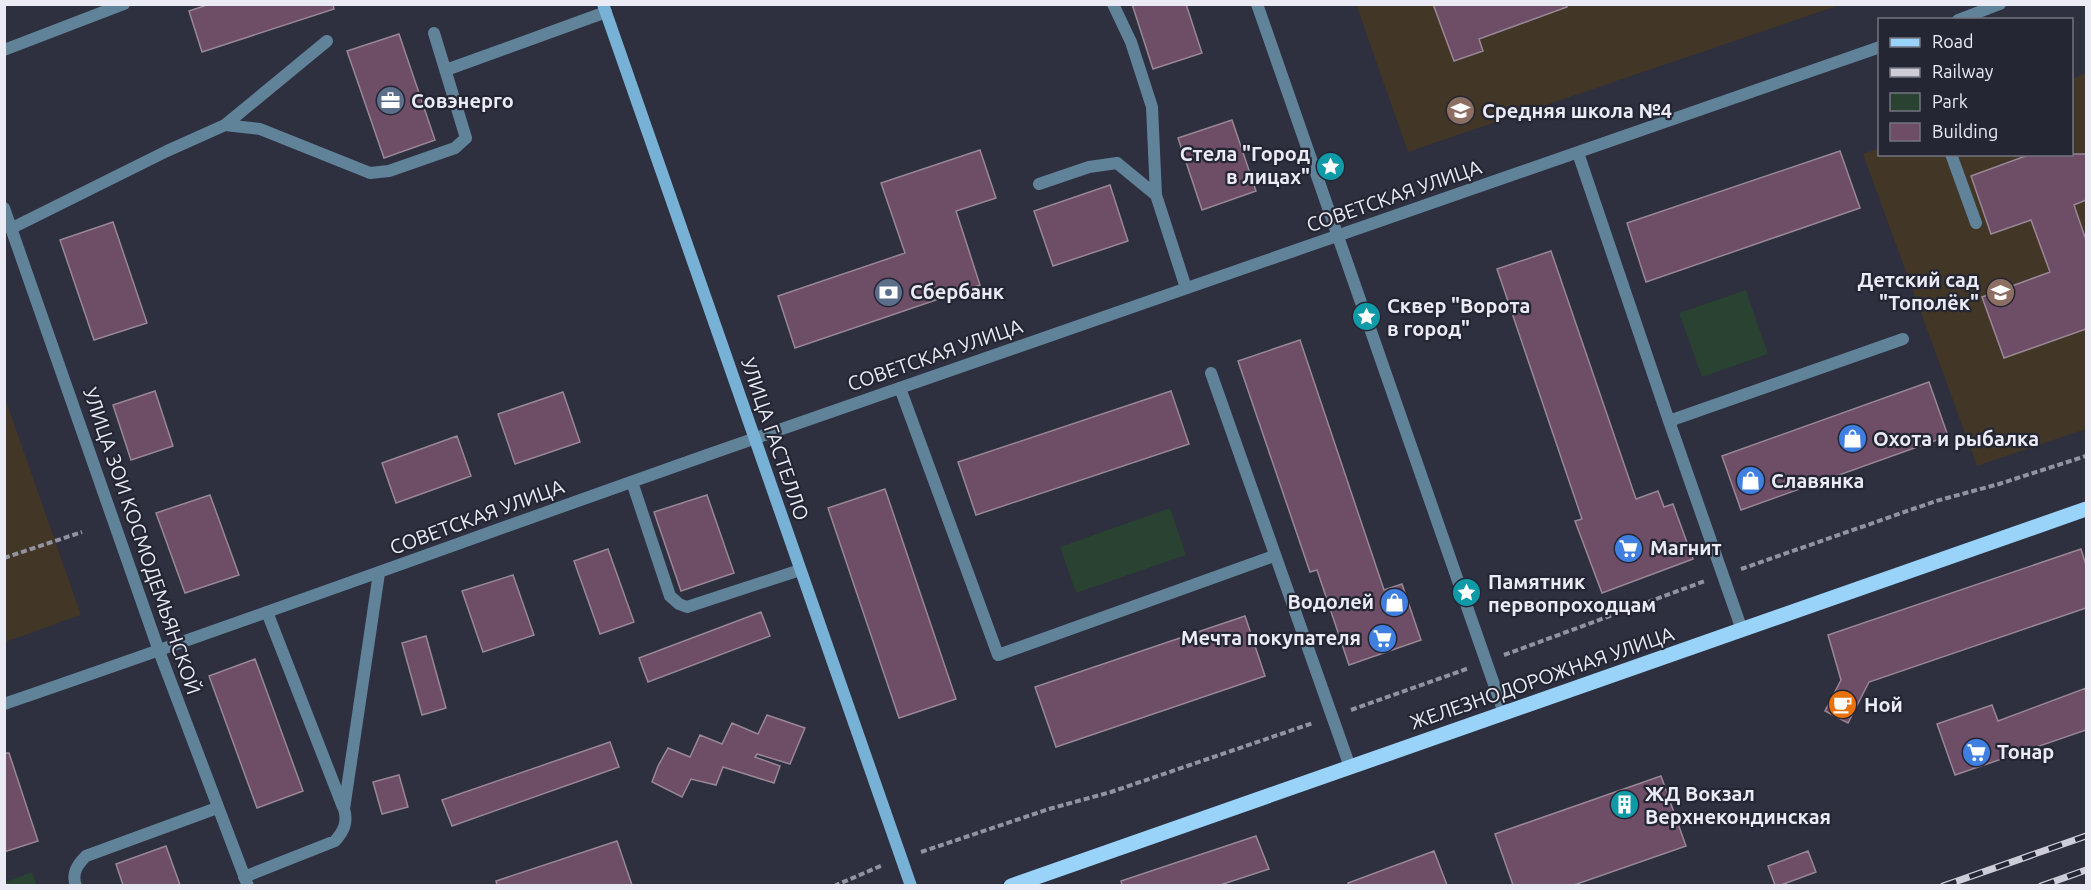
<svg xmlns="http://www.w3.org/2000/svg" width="2091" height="890" viewBox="0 0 2091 890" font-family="Ubuntu,sans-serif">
<rect width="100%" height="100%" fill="#2e2f3f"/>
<path fill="#423627" d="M 1356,4 L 1840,5 L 1408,152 Z
M 2086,73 L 2086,429 L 1977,466 L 1863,154 L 1879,148 L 1880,154 L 2072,154 L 2072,79 Z
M 5,398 L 81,615 L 5,642 L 4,642 Z"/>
<path fill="#294231" d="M 1746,290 L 1768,354 L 1702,377 L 1679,313 Z
M 1170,508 L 1186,555 L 1076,593 L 1060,547 Z
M 32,872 L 37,885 L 5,885 L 5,882 Z"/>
<path fill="#6e4d67" stroke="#988794" stroke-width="1.5" d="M 210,4 L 333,4 L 334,9 L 202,52 L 189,11 Z
M 1132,4 L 1186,4 L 1202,53 L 1153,69 Z
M 1433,4 L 1567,4 L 1567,7 L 1479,39 L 1483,51 L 1454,61 Z
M 399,34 L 435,140 L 384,158 L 347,51 Z
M 1232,120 L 1256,191 L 1202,210 L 1178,138 Z
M 980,150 L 996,198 L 956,211 L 980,285 L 795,348 L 778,296 L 905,253 L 881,183 Z
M 1840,151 L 1860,208 L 1646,282 L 1627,223 Z
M 2031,154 L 2086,154 L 2086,200 L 2074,205 L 2086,240 L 2086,329 L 2004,358 L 1982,297 L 2050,272 L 2031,220 L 1991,234 L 1971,176 Z
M 1110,185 L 1128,241 L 1053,266 L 1034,211 Z
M 113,222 L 147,323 L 94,340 L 60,240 Z
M 1551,251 L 1636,499 L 1658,491 L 1664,507 L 1673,504 L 1693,559 L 1602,593 L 1575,521 L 1582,519 L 1497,269 Z
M 1300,340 L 1384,590 L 1402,584 L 1421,640 L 1349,665 L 1317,570 L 1310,572 L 1238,361 Z
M 1929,382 L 1948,436 L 1741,510 L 1722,456 Z
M 155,391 L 173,446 L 131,460 L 113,405 Z
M 1171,391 L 1189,444 L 976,515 L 958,462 Z
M 563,392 L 580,442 L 515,464 L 498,414 Z
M 457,436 L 471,476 L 396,503 L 382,463 Z
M 885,489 L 956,699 L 899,718 L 828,508 Z
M 210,495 L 239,575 L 185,593 L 156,513 Z
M 707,495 L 734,573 L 681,591 L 654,512 Z
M 608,549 L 634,622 L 600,634 L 574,561 Z
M 2081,549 L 2086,565 L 2086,608 L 1869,682 L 1848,723 L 1825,711 L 1841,680 L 1828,635 Z
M 513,575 L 534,635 L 483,652 L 462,591 Z
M 761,612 L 770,636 L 648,682 L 639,658 Z
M 1245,616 L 1265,676 L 1056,747 L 1035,687 Z
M 426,636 L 446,708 L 422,715 L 402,643 Z
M 255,659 L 303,791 L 257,808 L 209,676 Z
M 2086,688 L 2086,730 L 1955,775 L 1937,724 L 1992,705 L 1998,721 Z
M 767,715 L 805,728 L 790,764 L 757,754 L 755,757 L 780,766 L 774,783 L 723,767 L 716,785 L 691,779 L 682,797 L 652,782 L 658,766 L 668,748 L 690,757 L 700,735 L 722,744 L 732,723 L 758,734 Z
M 610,742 L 619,767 L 452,826 L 442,800 Z
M 4,753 L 9,753 L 38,841 L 4,852 Z
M 399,775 L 408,807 L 382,814 L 373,782 Z
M 1661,776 L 1686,846 L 1574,885 L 1513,885 L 1495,834 Z
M 1256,836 L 1269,869 L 1220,885 L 1122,885 L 1121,881 Z
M 617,841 L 632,885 L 497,885 L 496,881 Z
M 166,846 L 180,885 L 123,885 L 116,864 Z
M 1434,851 L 1447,885 L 1348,885 L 1348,883 Z
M 1808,851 L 1816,872 L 1781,885 L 1775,885 L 1768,866 Z"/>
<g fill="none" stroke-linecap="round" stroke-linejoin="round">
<path stroke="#9293a0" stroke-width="4" stroke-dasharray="6 3" stroke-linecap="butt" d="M 4,558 L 82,532
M 1741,569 L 1936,501 L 1999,484 L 2086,456
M 1504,655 L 1705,581
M 1351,710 L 1469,668
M 921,852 L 1049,809 L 1111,792 L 1313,723
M 834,886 L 883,865"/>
<path stroke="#60839a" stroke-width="12" d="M 1113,4 L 1131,42 L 1152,107 L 1156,195 L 1186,288
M 4,50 L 124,4
M 446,70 L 606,12
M 225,125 L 327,41
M 1578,153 L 1669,421 L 1742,630
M 1951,154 L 1976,223
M 1039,184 L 1089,167 L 1117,163 L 1156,195
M 12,228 L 167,151 L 225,125 L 260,129 L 370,173 L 389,171 L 455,148 L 466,138 L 434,33
M 1211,373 L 1350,767
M 900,388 L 998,655 L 1274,556
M 1669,421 L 1903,339
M 632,482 L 670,596 L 679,604 L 687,607 L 800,570
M 267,612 L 343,807
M 244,877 L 335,841 C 344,831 348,822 344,809 L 379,573
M 76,886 C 71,873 78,864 86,856 L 217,808"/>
<path stroke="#60839a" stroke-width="12" d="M 1257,4 L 1504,713"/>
<path stroke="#60839a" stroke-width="12" d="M 4,208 L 159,651 L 248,886"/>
<path stroke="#60839a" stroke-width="12" d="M 1958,20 L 2000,4
M 4,704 C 241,623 475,537 710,454 C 1100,317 1490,184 1880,47"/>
<path stroke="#78b1d6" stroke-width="12" d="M 603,4 L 911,886"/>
<path stroke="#99d3f9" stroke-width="15" d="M 1011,886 L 2086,509"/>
<defs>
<path id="rail" d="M 1943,886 L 2086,836
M 2041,886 L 2086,870"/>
</defs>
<use href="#rail" stroke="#cccdd8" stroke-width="7"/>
<use href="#rail" stroke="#252634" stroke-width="4.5" stroke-dasharray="14" stroke-linecap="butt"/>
</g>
<defs>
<symbol id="office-disc" viewBox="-11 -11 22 22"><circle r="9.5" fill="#5c6f8a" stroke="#252634"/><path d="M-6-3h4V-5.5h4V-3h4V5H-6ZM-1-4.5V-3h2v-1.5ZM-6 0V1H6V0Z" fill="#fff"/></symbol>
<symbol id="school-disc" viewBox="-11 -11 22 22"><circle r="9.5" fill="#8d6e63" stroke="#252634"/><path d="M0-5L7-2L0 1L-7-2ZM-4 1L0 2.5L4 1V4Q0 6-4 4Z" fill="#fff"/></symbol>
<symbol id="sight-disc" viewBox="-11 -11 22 22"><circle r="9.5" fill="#0f9aa8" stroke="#252634"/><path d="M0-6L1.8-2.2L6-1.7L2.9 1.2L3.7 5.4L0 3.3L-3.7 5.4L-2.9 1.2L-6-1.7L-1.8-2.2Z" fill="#fff"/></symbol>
<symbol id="bank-disc" viewBox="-11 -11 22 22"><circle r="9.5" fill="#5c6f8a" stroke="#252634"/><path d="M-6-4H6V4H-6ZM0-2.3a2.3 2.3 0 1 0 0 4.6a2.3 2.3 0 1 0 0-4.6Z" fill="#fff"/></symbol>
<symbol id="shop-disc" viewBox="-11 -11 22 22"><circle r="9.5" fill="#3f7fe0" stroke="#252634"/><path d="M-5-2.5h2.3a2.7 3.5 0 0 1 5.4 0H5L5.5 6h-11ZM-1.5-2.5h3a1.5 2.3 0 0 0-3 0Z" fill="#fff"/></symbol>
<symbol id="supermarket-disc" viewBox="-11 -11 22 22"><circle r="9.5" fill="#3f7fe0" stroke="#252634"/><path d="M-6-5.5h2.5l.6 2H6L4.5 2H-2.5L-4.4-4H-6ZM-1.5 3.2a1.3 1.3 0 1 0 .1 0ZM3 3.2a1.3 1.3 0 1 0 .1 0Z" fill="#fff"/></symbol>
<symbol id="cafe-disc" viewBox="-11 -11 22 22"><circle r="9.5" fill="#e8710a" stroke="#252634"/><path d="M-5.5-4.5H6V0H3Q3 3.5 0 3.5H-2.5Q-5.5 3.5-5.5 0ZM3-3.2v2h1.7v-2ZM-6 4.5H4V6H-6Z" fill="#fff"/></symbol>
<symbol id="building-disc" viewBox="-11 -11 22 22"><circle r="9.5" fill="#0f9aa8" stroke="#252634"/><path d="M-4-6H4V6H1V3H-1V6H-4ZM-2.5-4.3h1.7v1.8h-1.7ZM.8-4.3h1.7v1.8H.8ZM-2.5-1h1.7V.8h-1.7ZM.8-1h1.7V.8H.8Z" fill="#fff"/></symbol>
</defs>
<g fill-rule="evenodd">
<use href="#office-disc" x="374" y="84" width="33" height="33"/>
<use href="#school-disc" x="1444" y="94" width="33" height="33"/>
<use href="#sight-disc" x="1314" y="150" width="33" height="33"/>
<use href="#bank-disc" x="872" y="276" width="33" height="33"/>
<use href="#school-disc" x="1984" y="276" width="33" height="33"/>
<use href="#sight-disc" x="1350" y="300" width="33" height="33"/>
<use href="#shop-disc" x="1836" y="422" width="33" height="33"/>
<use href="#shop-disc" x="1734" y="464" width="33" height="33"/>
<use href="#supermarket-disc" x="1612" y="532" width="33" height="33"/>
<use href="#sight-disc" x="1450" y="576" width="33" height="33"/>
<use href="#shop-disc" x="1378" y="586" width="33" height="33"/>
<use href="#supermarket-disc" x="1366" y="622" width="33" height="33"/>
<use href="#cafe-disc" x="1826" y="688" width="33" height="33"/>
<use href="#supermarket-disc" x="1960" y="736" width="33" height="33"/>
<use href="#building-disc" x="1608" y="788" width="33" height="33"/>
</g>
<g text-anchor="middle" stroke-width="4.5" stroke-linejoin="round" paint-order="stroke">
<g font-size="20" font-weight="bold" fill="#eaebf5" stroke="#252634" text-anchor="start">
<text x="411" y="108">Совэнерго</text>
<text x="1482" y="118">Средняя школа №4</text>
<text x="1310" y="161" text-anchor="end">Стела "Город<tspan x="1310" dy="23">в лицах"</tspan></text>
<text x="1979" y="287" text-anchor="end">Детский сад<tspan x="1979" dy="23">"Тополёк"</tspan></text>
<text x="910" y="299">Сбербанк</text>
<text x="1387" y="313">Сквер "Ворота<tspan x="1387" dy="23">в город"</tspan></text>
<text x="1873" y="446">Охота и рыбалка</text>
<text x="1771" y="488">Славянка</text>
<text x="1650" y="555">Магнит</text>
<text x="1488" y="589">Памятник<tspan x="1488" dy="23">первопроходцам</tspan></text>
<text x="1374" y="609" text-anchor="end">Водолей</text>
<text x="1361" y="645" text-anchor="end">Мечта покупателя</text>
<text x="1864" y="712">Ной</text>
<text x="1997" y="759">Тонар</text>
<text x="1645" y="801">ЖД Вокзал<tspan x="1645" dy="23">Верхнекондинская</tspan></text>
</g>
<g font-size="20" fill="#eaebf5" stroke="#252634">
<text transform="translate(1394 196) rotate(-19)" y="7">СОВЕТСКАЯ УЛИЦА</text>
<text transform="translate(935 355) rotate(-19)" y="7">СОВЕТСКАЯ УЛИЦА</text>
<text transform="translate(775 439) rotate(71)" y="7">УЛИЦА ГАСТЕЛЛО</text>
<text transform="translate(477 517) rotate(-20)" y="7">СОВЕТСКАЯ УЛИЦА</text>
<text transform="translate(142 541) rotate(71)" y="7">УЛИЦА ЗОИ КОСМОДЕМЬЯНСКОЙ</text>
<text transform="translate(1542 678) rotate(-19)" y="7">ЖЕЛЕЗНОДОРОЖНАЯ УЛИЦА</text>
</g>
</g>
<rect width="2091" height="890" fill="none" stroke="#eaebf5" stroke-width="12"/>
<rect x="1878" y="18" width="195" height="138" fill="#252634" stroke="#747581" stroke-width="1.5"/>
<rect x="1890" y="38" width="30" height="9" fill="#99d3f9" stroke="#747581" stroke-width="1.5"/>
<text x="1932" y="48" font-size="18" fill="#eaebf5">Road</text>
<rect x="1890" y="68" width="30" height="9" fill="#cccdd8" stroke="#747581" stroke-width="1.5"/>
<text x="1932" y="78" font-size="18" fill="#eaebf5">Railway</text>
<rect x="1890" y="93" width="30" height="18" fill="#294231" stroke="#747581" stroke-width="1.5"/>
<text x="1932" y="108" font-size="18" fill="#eaebf5">Park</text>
<rect x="1890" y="123" width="30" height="18" fill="#6e4d67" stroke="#747581" stroke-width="1.5"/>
<text x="1932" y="138" font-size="18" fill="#eaebf5">Building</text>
</svg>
